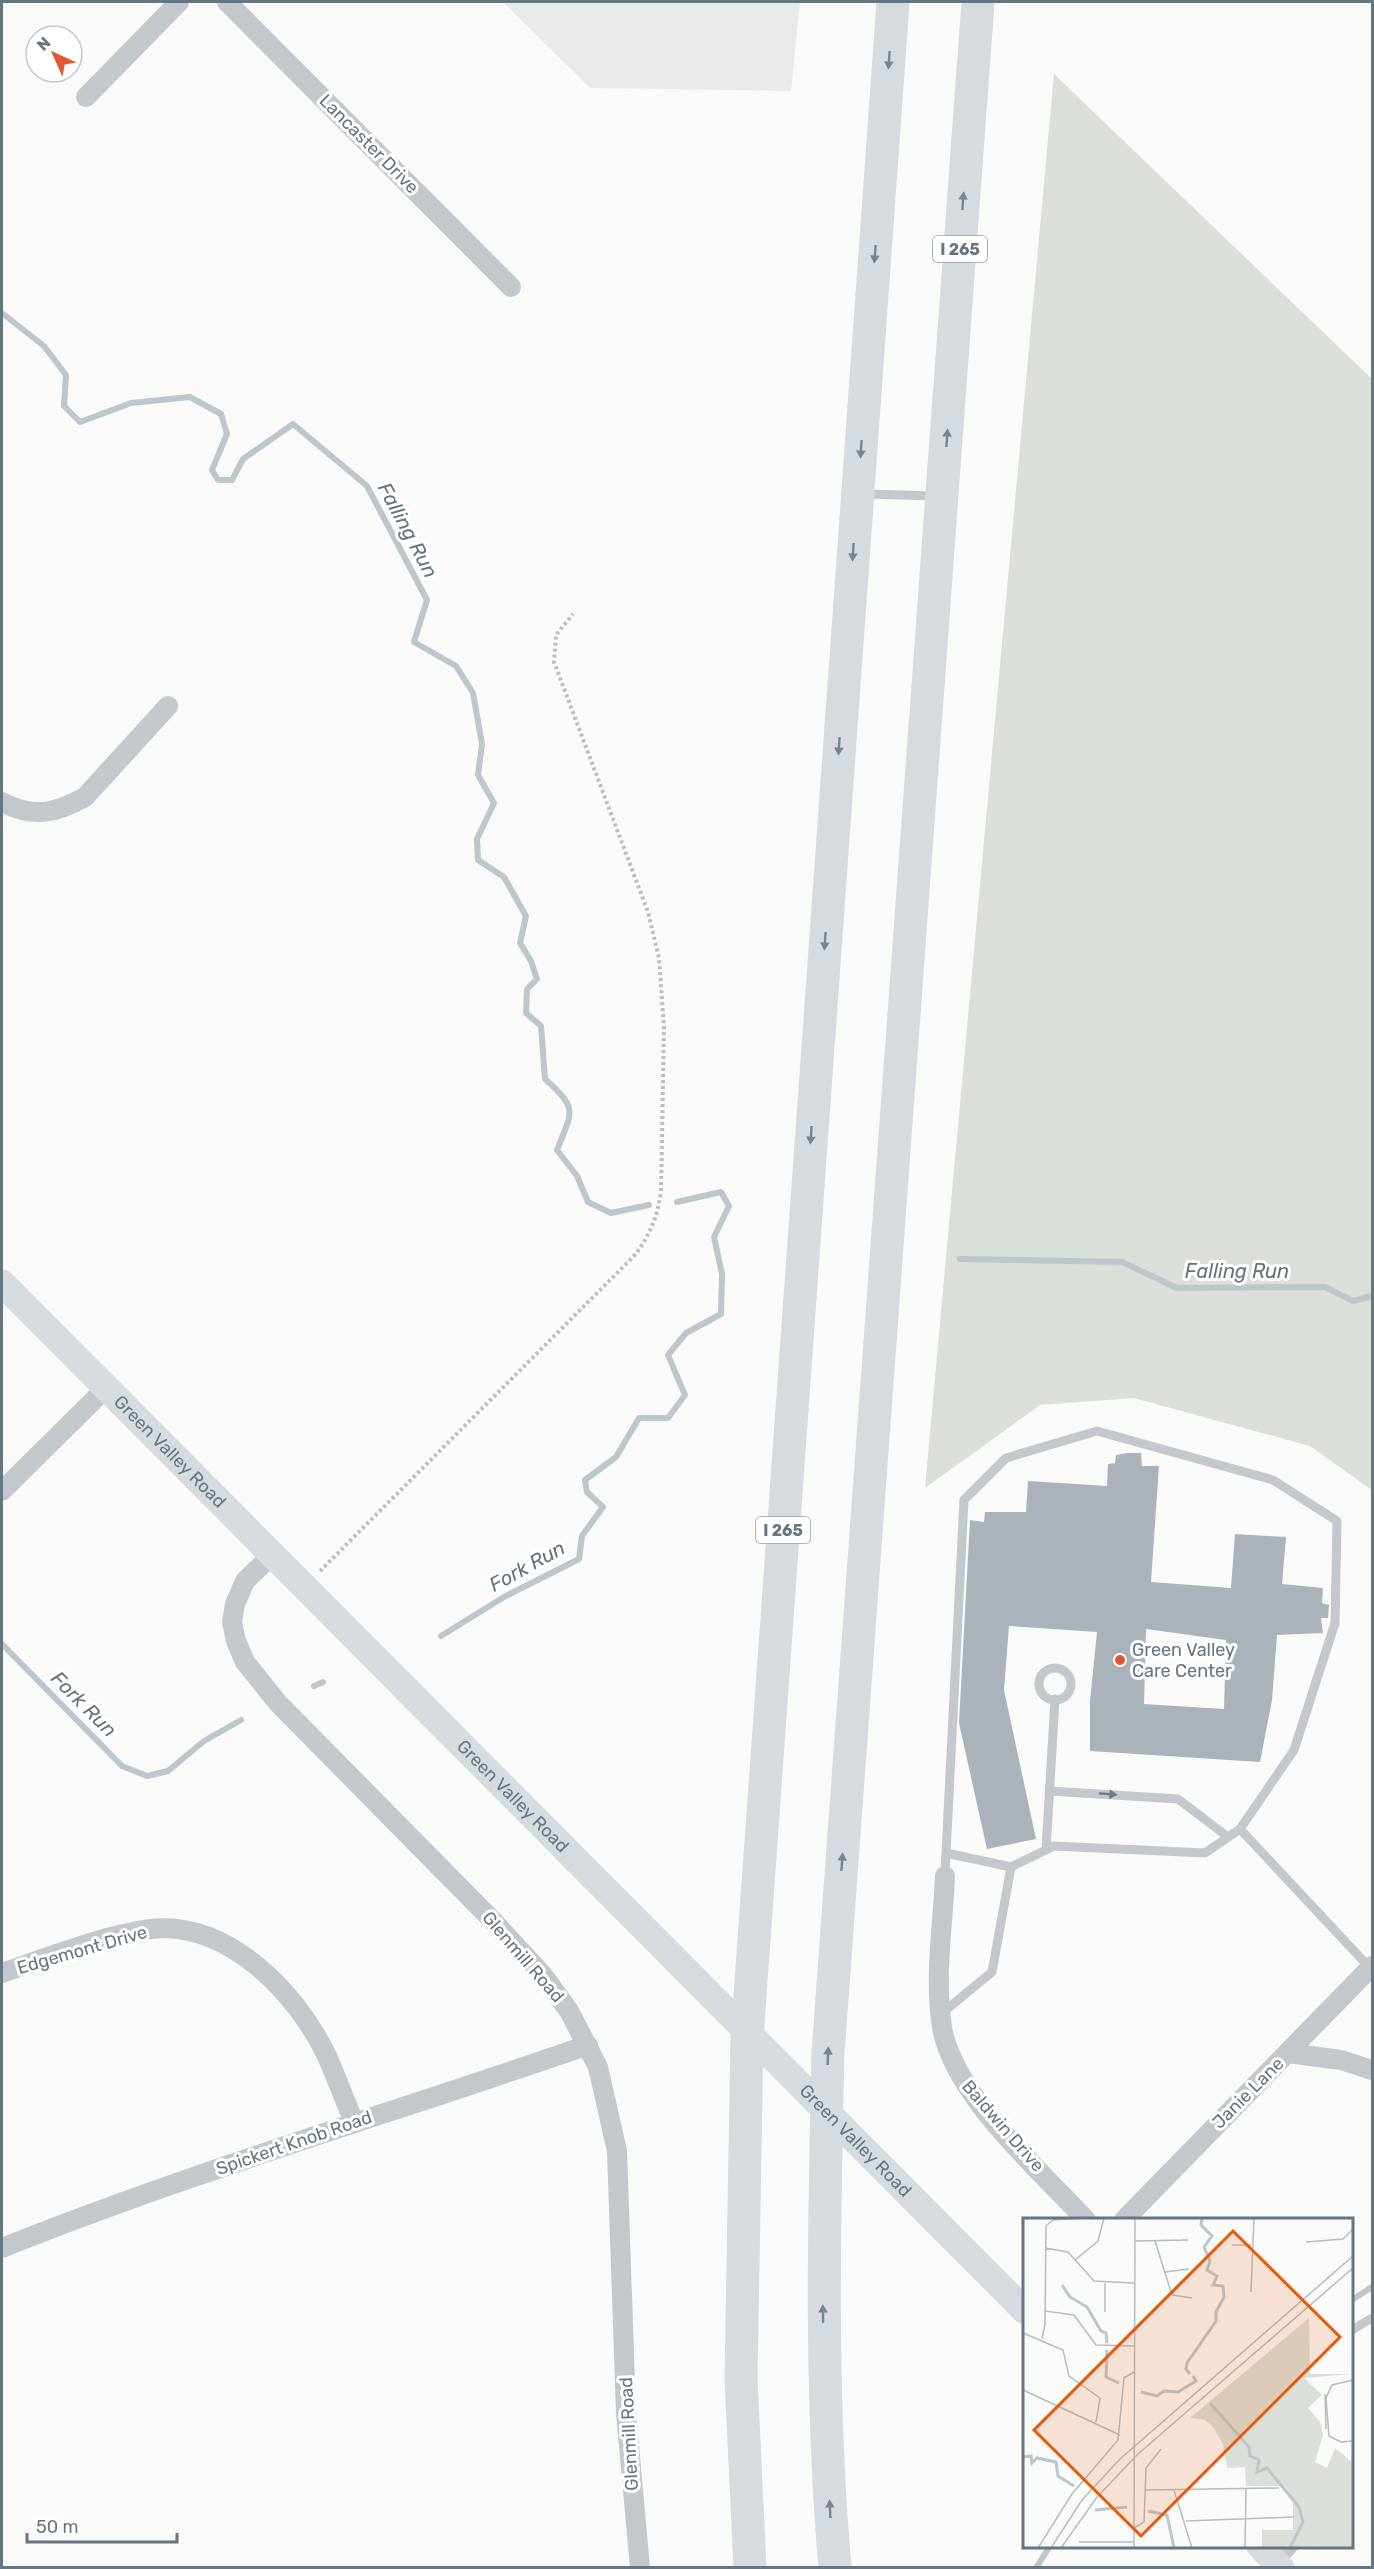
<svg xmlns="http://www.w3.org/2000/svg" width="1374" height="2569" viewBox="0 0 1374 2569" font-family="Rubik,sans-serif">
<rect width="100%" height="100%" fill="#fafaf8"/>
<path fill="#e8e9e9" d="M 503,2 L 800,2 L 791,91 L 590,88 Z"/>
<path fill="#dadfd7" d="M 1054,74 L 1372,379 L 1372,1490 L 1310,1446 L 1134,1398 L 1040,1405 L 925,1488 Z"/>
<g fill="none" stroke-linecap="round" stroke-linejoin="round">
<path stroke="#bbc7cb" stroke-width="6" d="M 2,313 L 44,346 L 66,375 L 64,406 L 80,422 L 131,403 L 190,397 L 221,414 L 227,434 L 212,470 L 218,480 L 232,480 L 243,459 L 293,424 L 367,486 L 427,600 L 414,642 L 456,666 L 473,693 L 482,744 L 478,775 L 494,803 L 477,839 L 478,860 L 504,877 L 526,916 L 520,943 L 531,961 L 537,979 L 527,989 L 526,1013 L 541,1026 L 545,1079 C 578,1109 573,1110 557,1150 L 577,1176 L 588,1202 L 611,1213 L 649,1205
M 960,1259 L 1122,1262 L 1177,1288 L 1325,1287 L 1353,1301 L 1372,1296
M 441,1636 L 504,1597 L 579,1559 L 582,1536 L 603,1507 L 587,1492 L 585,1480 L 616,1457 L 639,1418 L 668,1418 L 685,1395 L 668,1355 L 686,1333 L 721,1314 L 722,1274 L 714,1237 L 729,1206 L 721,1192 L 677,1202
M 2,1644 L 122,1766 L 147,1776 L 168,1771 L 204,1741 L 241,1720
M 314,1686 L 323,1682
M 1352,2300 L 1372,2287
M 1036,2568 L 1050,2546"/>
</g>
<path fill="#aab3b9" fill-rule="evenodd" d="M 1127,1453 L 1141,1453 L 1142,1466 L 1159,1466 L 1151,1582 L 1231,1588 L 1235,1534 L 1286,1537 L 1282,1584 L 1323,1588 L 1322,1603 L 1329,1605 L 1328,1618 L 1321,1618 L 1323,1633 L 1277,1635 L 1272,1700 L 1260,1762 L 1090,1751 L 1090,1701 L 1097,1632 L 1009,1626 L 1004,1690 L 1036,1839 L 987,1849 L 959,1723 L 970,1520 L 984,1522 L 985,1512 L 1026,1512 L 1028,1481 L 1107,1486 L 1108,1464 L 1115,1463 L 1116,1455 ZM 1146,1629 L 1226,1640 L 1224,1709 L 1144,1704 Z"/>
<g fill="none" stroke-linecap="round" stroke-linejoin="round">
<path stroke="#bbbfc2" stroke-width="4" stroke-dasharray="3 3" stroke-linecap="butt" d="M 320,1571 L 634,1256 C 650,1235 657,1218 661,1192 L 664,1028 L 659,958 L 648,912 L 554,662 L 556,635 L 573,614"/>
<path stroke="#c3c8cc" stroke-width="9" d="M 864,494 L 937,496
M1039 1684a16 16 0 1 1 32 0a16 16 0 1 1-32 0Z
M 1050,1791 L 1178,1799 L 1228,1837
M 1240,1829 L 1370,1968
M 1046,1850 L 1055,1699
M 945,1876 L 946,1853 L 1011,1867 L 1054,1846 L 1205,1853 L 1240,1829 L 1294,1750 L 1335,1623 L 1337,1521 L 1273,1480 L 1097,1431 L 1006,1458 L 964,1500 L 946,1853
M 941,2014 L 992,1972 L 1011,1867
M 1352,2330 L 1372,2318"/>
<path stroke="#c3c8cc" stroke-width="20" d="M 227,2 L 511,287
M 86,97 L 179,2
M 2,802 C 32,818 55,814 85,797 L 168,706
M 2,1491 L 106,1388
M 273,1554 L 245,1581 L 235,1604 L 232,1622 L 236,1641 L 245,1662 L 278,1703 L 494,1922 L 542,1974 L 569,2011 L 598,2067 L 617,2151 L 626,2412 L 640,2568
M 945,1876 C 943,1926 934,1978 942,2027 C 953,2095 1040,2170 1086,2220
M 2,1973 C 48,1957 102,1936 150,1929 C 227,1920 295,1991 326,2054 C 336,2076 344,2099 354,2122
M 1288,2053 L 1341,2060 L 1372,2070
M 1124,2220 L 1372,1966
M 2,2248 C 194,2171 393,2113 588,2045
M 1274,2560 L 1288,2546"/>
<g stroke="#d6dbdf" stroke-width="27">
<path id="s1" d="M 2,1283 L 1024,2310"/>
<path d="M 1260,2546 L 1281,2568"/>
</g>
<path stroke="#d6dbdf" stroke-width="33" d="M 750,2568 L 741,2378 L 747,2037 L 893,2
M 835,2568 C 820,2396 824,2225 828,2053 L 978,2"/>
</g>
<defs><path id="oneway-solid" d="M-6-.8H1V-3.2L6.5 0L1 3.2V.8H-6Z" transform="scale(1.5)"/></defs>
<g fill="#768591">
<use href="#oneway-solid" transform="translate(889 60) rotate(94)"/>
<use href="#oneway-solid" transform="translate(963 201) rotate(-86)"/>
<use href="#oneway-solid" transform="translate(875 254) rotate(94)"/>
<use href="#oneway-solid" transform="translate(947 438) rotate(-86)"/>
<use href="#oneway-solid" transform="translate(861 449) rotate(94)"/>
<use href="#oneway-solid" transform="translate(853 552) rotate(94)"/>
<use href="#oneway-solid" transform="translate(839 746) rotate(94)"/>
<use href="#oneway-solid" transform="translate(825 941) rotate(94)"/>
<use href="#oneway-solid" transform="translate(811 1135) rotate(94)"/>
<use href="#oneway-solid" transform="translate(842 1862) rotate(-86)"/>
<use href="#oneway-solid" transform="translate(828 2056) rotate(-88)"/>
<use href="#oneway-solid" transform="translate(823 2314) rotate(-91)"/>
<use href="#oneway-solid" transform="translate(830 2509) rotate(-93)"/>
</g>
<use fill="#6a7a87" href="#oneway-solid" transform="translate(1108 1794) rotate(4)"/>
<circle fill="#e4572e" stroke="#fff" stroke-width="2" cx="1120" cy="1660" r="6"/>
<g text-anchor="middle" stroke-width="6" stroke-linejoin="round" paint-order="stroke">
<g fill="#fff" stroke="#939fa8" stroke-width="1.5">
<rect x="933" y="236" width="54" height="26" rx="4.5"/>
<rect x="756" y="1517" width="54" height="26" rx="4.5"/>
</g>
<g font-size="16" font-weight="bold" fill="#657683">
<text x="960" y="255">I 265</text>
<text x="783" y="1536">I 265</text>
</g>
<g font-size="18" fill="#657683" stroke="#fff">
<text transform="translate(369 144) rotate(45)" y="6">Lancaster Drive</text>
<text dy="6" stroke="none"><textPath href="#s1" startOffset="238">Green Valley Road</textPath></text>
<text dy="6" stroke="none"><textPath href="#s1" startOffset="724">Green Valley Road</textPath></text>
<text transform="translate(82 1950) rotate(-16)" y="6">Edgemont Drive</text>
<text transform="translate(523 1957) rotate(49)" y="6">Glenmill Road</text>
<text transform="translate(1248 2093) rotate(-45)" y="6">Janie Lane</text>
<text transform="translate(1003 2126) rotate(49)" y="6">Baldwin Drive</text>
<text dy="6" stroke="none"><textPath href="#s1" startOffset="1210">Green Valley Road</textPath></text>
<text transform="translate(294 2143) rotate(-19)" y="6">Spickert Knob Road</text>
<text transform="translate(629 2434) rotate(-93)" y="6">Glenmill Road</text>
</g>
<g font-size="18" fill="#657683" stroke="#fff" text-anchor="start">
<text x="1132" y="1656">Green Valley<tspan x="1132" dy="21">Care Center</tspan></text>
</g>
<g font-size="20" font-style="italic" fill="#60757c" stroke="#fff">
<text transform="translate(408 530) rotate(62)" y="7">Falling Run</text>
<text x="1237" y="1278">Falling Run</text>
<text transform="translate(527 1566) rotate(-29)" y="7">Fork Run</text>
<text transform="translate(84 1704) rotate(45)" y="7">Fork Run</text>
</g>
</g>
<g transform="translate(1023 2218)">
<rect width="330" height="330" fill="#fafaf8"/>
<path d="M 286,100 L 287,156 L 330,156 L 281,160 L 299,177 L 285,190 L 297,204 L 300,217 L 292,244 L 304,250 L 312,230 L 330,245 L 330,330 L 239,330 L 239,312 L 270,312 L 270,280 L 262,268 L 223,268 L 222,249 L 204,250 L 200,226 L 190,209 L 182,202 L 167,200 Z" fill="#dadfd7"/>
<path fill="none" stroke="#bbc7cb" stroke-width="3" d="M 39,67 L 47,79 L 64,89 L 78,113 L 83,115 L 84,125M 84,132 L 83,159 L 96,165M 167,156 L 163,151 L 164,145 L 193,103 L 193,94 L 201,79 L 200,68 L 190,67 L 194,58 L 184,52 L 187,43 L 181,29 L 189,18 L 178,7 L 179,0M 118,174 L 134,178 L 141,173 L 155,174 L 173,163 L 170,158M 187,185 L 226,229 L 227,238 L 236,242 L 234,254 L 244,250 L 276,289 L 280,304 L 267,330M 0,239 L 8,238 L 9,245 L 14,240 L 33,244 L 35,258 L 51,268M 72,292 L 104,289M 125,293 L 144,297 L 151,330"/>
<path fill="none" stroke="#b5bdc2" stroke-width="1.5" d="M 112,23 L 165,22 L 159,22M 132,23 L 149,77 L 169,80M 283,24 L 320,21 L 330,11M 209,27 L 228,27M 22,30 L 45,34 L 71,63 L 111,65M 52,42 L 75,23 L 81,0M 142,54 L 166,51M 82,65 L 82,94M 228,74 L 231,0M 22,93 L 51,97 L 73,127 L 111,128M 0,115 L 40,132 L 46,158 L 77,180 L 73,204M 19,121 L 22,106 L 23,8 L 30,2 L 59,0M 330,162 L 309,167 L 303,180 L 306,218 L 318,224 L 330,223M 0,172 L 97,217M 302,176 L 303,211M 122,272 L 256,270M 151,272 L 169,330M 163,303 L 271,299M 111,310 L 121,304 L 123,250 L 138,231M 56,324 L 111,324M 15,330 L 49,276 L 95,222 L 101,160 L 111,154M 28,330 L 59,282 L 97,241 L 330,38M 38,330 L 74,279 L 115,236 L 330,50M 111,330 L 112,0M 222,330 L 223,271"/>
<path fill="#e8590c" fill-opacity="0.15" stroke="#e8590c" stroke-width="3" d="M 210,13 L 317,119 L 118,318 L 11,212 Z"/>
<rect width="330" height="330" fill="none" stroke="#657683" stroke-width="3"/>
</g>
<rect width="1374" height="2569" fill="none" stroke="#657683" stroke-width="6"/>
<g transform="translate(54 54) rotate(315)"><circle r="28" fill="#ffffff" stroke="#c1c8cd" stroke-width="1.5"/>
<path d="M0-4.5L10 22L0 15L-10 22Z" fill="#e4572e"/>
<text y="-9" font-size="16" font-weight="bold" text-anchor="middle" fill="#657683">N</text>
</g>
<path d="M27 2533v9h150v-9" fill="none" stroke="#657683" stroke-width="3"/>
<text x="36" y="2533" font-size="18" fill="#657683" stroke="#ffffff" stroke-width="4.5" paint-order="stroke">50 m</text>
</svg>
